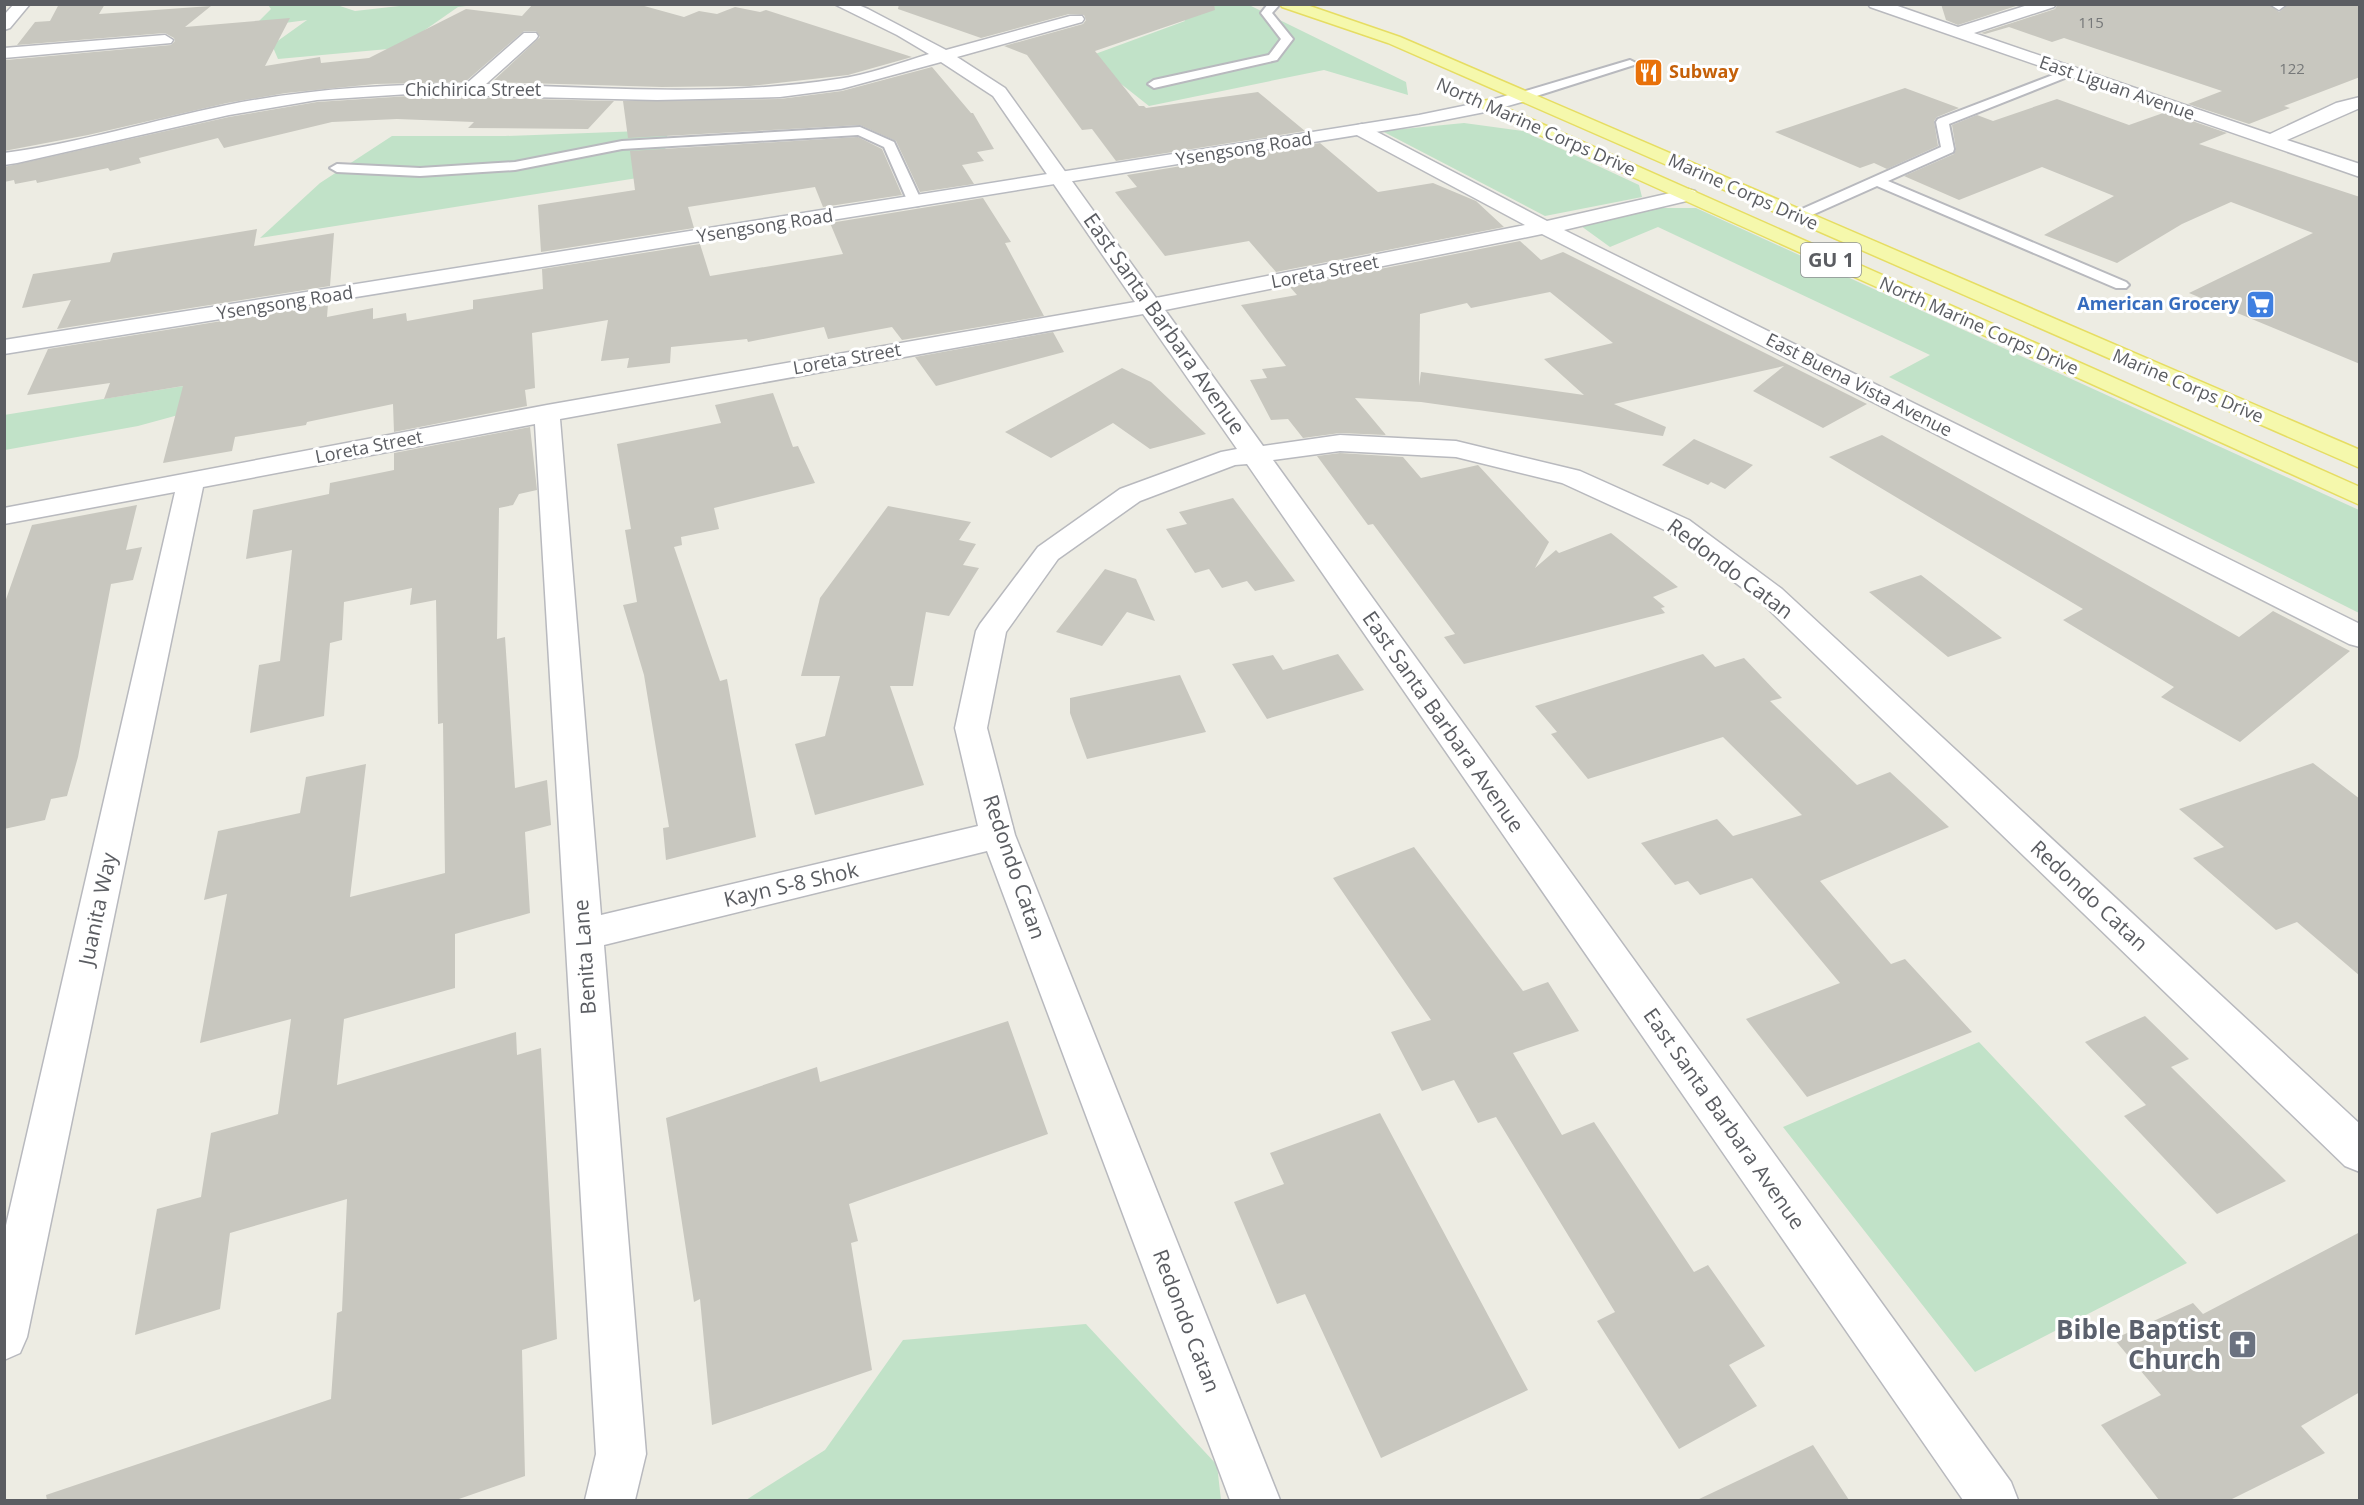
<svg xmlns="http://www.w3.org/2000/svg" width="2364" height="1505" viewBox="0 0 2364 1505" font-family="'Open Sans',sans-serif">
<rect width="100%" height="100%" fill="#edece3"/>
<path fill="#c1e2c8" d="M 268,5 L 337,5 L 355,11 L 408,5 L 474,5 L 458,7 L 399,48 L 278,59 L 272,45 L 307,20 L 262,26 L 259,21 L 271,9 Z
M 1175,5 L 1249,5 L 1406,82 L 1408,95 L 1324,70 L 1149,106 L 1087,57 L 1185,21 Z
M 1464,123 L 1523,131 L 1639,185 L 1642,197 L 1545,216 L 1382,131 Z
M 668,130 L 664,159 L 650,176 L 260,238 L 320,183 L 392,136 L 505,136 Z
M 1658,208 L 1696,208 L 2359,510 L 2359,613 L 1889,377 L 1930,355 L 1658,227 L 1610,247 L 1581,226 Z
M 196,384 L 248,396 L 138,426 L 5,450 L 4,415 Z
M 1979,1042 L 2187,1263 L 1975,1372 L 1783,1127 Z
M 1086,1324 L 1217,1465 L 1221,1500 L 746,1500 L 825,1450 L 903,1340 Z"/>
<path fill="#c8c7bf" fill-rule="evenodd" d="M 59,4 L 105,4 L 99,14 L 211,6 L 185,27 L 290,18 L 265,66 L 320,57 L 321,63 L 369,58 L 466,9 L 522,16 L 533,4 L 637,4 L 684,17 L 699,11 L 717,14 L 735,7 L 760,12 L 766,10 L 912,57 L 848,75 L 750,86 L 662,87 L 492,82 L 540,37 L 536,31 L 524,31 L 465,82 L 375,84 L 286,93 L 227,103 L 88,135 L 4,151 L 6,60 L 171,45 L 175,41 L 174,38 L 165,33 L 17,45 L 35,22 L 50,21 Z
M 899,4 L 1214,4 L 1215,10 L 1095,51 L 1139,106 L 1144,106 L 1146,108 L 1258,92 L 1305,131 L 1116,161 L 1092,129 L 1082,130 L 1027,55 L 1004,46 L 1083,24 L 1086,20 L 1084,15 L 1069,14 L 981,38 L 898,9 Z
M 1941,4 L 2022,4 L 1958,25 L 1946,20 Z
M 2058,4 L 2269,4 L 2279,12 L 2289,4 L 2360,4 L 2360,77 L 2284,106 L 2290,108 L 2249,124 L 2188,104 L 2222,91 L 2064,38 L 2052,42 L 2009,27 L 1985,34 L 1981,33 L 2055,9 Z
M 932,67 L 971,113 L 973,113 L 994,149 L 977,152 L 984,161 L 962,165 L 974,184 L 920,192 L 896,141 L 860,125 L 628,138 L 623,101 L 780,99 L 842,91 Z
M 1905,88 L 1959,108 L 1937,117 L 1934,121 L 1938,146 L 1887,169 L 1874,163 L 1860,168 L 1775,132 Z
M 409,96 L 614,101 L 588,129 L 468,128 L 474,122 L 397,119 L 332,122 L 224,148 L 218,138 L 139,158 L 141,163 L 110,171 L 108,168 L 37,183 L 36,180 L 15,184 L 14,180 L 4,182 L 4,167 L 229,117 L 317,102 Z
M 2057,99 L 2129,125 L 2166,112 L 2227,133 L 2199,144 L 2360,197 L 2360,364 L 2189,293 L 2313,233 L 2231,202 L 2182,224 L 2117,263 L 2044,235 L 2114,196 L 2042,167 L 1959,200 L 1904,176 L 1954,154 L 1956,149 L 1952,125 L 1977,115 L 1993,121 Z
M 858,137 L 882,149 L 902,195 L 823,207 L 815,187 L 688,207 L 694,228 L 541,252 L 538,205 L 635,190 L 630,151 Z
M 1320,143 L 1378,192 L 1433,183 L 1476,201 L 1504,227 L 1276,272 L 1249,241 L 1165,256 L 1115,192 L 1137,187 L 1127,175 Z
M 983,198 L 1011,242 L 1005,243 L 1044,316 L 902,340 L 892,327 L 828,339 L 824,327 L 748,342 L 747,339 L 671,347 L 670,363 L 627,368 L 629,358 L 601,361 L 608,320 L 532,333 L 535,388 L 525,390 L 527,406 L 394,432 L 393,404 L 307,422 L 306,425 L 235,437 L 232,451 L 163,463 L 183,386 L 104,399 L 110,383 L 27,395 L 48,349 L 328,304 L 327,317 L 373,308 L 373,319 L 406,313 L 407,321 L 473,309 L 473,300 L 543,289 L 542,269 L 700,244 L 710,276 L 843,254 L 830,223 Z
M 257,229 L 254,246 L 334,233 L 330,286 L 57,329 L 71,300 L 22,308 L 33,274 L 110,262 L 113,253 Z
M 1520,241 L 1541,260 L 1563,252 L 1867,404 L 1823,428 L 1753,391 L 1784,366 L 1614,404 L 1666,427 L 1663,436 L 1421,402 L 1355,398 L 1386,435 L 1340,433 L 1303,438 L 1288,419 L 1271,420 L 1250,380 L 1267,378 L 1262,369 L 1286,366 L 1241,305 L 1297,295 L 1290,287 ZM 1550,292 L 1613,343 L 1544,359 L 1584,395 L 1421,372 L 1419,386 L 1420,314 L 1467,303 L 1471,308 Z
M 1053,332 L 1064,352 L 936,386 L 915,357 Z
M 1122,368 L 1151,382 L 1206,434 L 1150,449 L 1113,423 L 1051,458 L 1005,432 Z
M 773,393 L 793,447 L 798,446 L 815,483 L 714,508 L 719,529 L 681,537 L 682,545 L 674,547 L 720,681 L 727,679 L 756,837 L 666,860 L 663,828 L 669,827 L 644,675 L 623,605 L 637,602 L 625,530 L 631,529 L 617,444 L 721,423 L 715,405 Z
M 530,427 L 537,490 L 519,494 L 513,505 L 499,508 L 497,639 L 505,637 L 515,788 L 547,780 L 551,825 L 525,832 L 530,913 L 455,934 L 455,988 L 344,1019 L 337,1085 L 516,1032 L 517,1055 L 541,1048 L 557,1339 L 522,1350 L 525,1476 L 456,1500 L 47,1500 L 46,1495 L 331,1399 L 337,1313 L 342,1311 L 347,1199 L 230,1233 L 220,1309 L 135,1335 L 157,1209 L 201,1197 L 211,1133 L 278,1114 L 291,1019 L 200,1043 L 227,894 L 204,900 L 218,831 L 300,813 L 306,777 L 366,764 L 350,897 L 445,873 L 443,723 L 438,724 L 436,600 L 410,605 L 412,588 L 344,602 L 342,640 L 330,643 L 324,716 L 250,733 L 259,665 L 280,661 L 292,550 L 246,559 L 253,510 L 329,494 L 330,483 L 394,470 L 394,453 Z
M 1882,435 L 2239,637 L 2273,611 L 2350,651 L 2240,742 L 2161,697 L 2174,687 L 2063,620 L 2083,609 L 1829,457 Z
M 1694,439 L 1753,465 L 1725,489 L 1711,482 L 1708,485 L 1662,465 Z
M 1340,453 L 1403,457 L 1421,478 L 1478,465 L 1549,542 L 1535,568 L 1556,550 L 1559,553 L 1611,533 L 1678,587 L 1653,597 L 1665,607 L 1661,608 L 1665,613 L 1464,664 L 1444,637 L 1455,634 L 1373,524 L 1368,525 L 1317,456 Z
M 1233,498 L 1295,581 L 1255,591 L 1247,581 L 1222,588 L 1209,569 L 1195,573 L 1166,529 L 1187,524 L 1179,512 Z
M 137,505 L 126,550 L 142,547 L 133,580 L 111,584 L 78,757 L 67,796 L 51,799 L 45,820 L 4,829 L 4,605 L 32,525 Z
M 888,506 L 971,522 L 959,540 L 976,544 L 963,565 L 979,568 L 949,616 L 926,612 L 913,686 L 890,686 L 924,785 L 815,815 L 795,744 L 825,736 L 840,676 L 801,676 L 820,598 Z
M 1105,569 L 1136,579 L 1155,621 L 1127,612 L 1102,646 L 1056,632 Z
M 1921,575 L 2002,638 L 1948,657 L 1869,592 Z
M 1338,654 L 1364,690 L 1267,719 L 1232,664 L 1273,655 L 1283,670 Z
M 1703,654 L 1715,667 L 1744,658 L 1782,698 L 1770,701 L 1857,785 L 1890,772 L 1949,827 L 1820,881 L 1891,964 L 1905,959 L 1972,1032 L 1807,1097 L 1746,1019 L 1840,983 L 1752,878 L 1700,895 L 1688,881 L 1675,885 L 1641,843 L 1717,819 L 1733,836 L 1802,815 L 1723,737 L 1588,779 L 1551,734 L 1557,732 L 1535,706 Z
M 1180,675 L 1206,732 L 1087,759 L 1070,713 L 1070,698 Z
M 2313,763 L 2360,799 L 2360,976 L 2297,922 L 2276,930 L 2193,858 L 2224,847 L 2179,809 Z
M 1414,847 L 1523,991 L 1548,982 L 1579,1031 L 1513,1053 L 1562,1135 L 1594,1122 L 1694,1272 L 1708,1265 L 1765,1346 L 1729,1365 L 1757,1406 L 1679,1449 L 1597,1321 L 1615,1312 L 1496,1117 L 1478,1123 L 1454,1080 L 1422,1091 L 1391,1032 L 1431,1020 L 1333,878 Z
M 2145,1016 L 2189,1059 L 2171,1067 L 2286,1181 L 2217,1214 L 2124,1116 L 2146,1105 L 2085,1042 Z
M 1008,1021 L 1048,1134 L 849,1204 L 858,1241 L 851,1243 L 872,1370 L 712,1425 L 700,1299 L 694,1302 L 666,1118 L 817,1067 L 820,1082 Z
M 1380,1113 L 1528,1390 L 1381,1458 L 1305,1294 L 1277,1304 L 1234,1202 L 1284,1184 L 1270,1153 Z
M 2360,1232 L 2360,1392 L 2301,1426 L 2325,1453 L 2230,1500 L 2159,1500 L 2101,1425 L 2161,1395 L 2114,1339 L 2193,1303 L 2203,1314 Z
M 1813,1445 L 1849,1500 L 1697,1500 Z"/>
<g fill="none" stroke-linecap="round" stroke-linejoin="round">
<defs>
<path id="service" d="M 1268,4 L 1280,4 L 1272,13 L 1293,39 L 1277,60 L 1154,88 L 1148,84 L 1154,80 L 1269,55 L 1281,39 L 1261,13 Z
M 1630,60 L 1636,63 L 1634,65 L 1527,99 L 1519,99 L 1517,96 L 1519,93 Z
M 2071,68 L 2077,72 L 2075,74 L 1949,124 L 1954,149 L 1953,152 L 1888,181 L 2126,282 L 2129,285 L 2126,288 L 2116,288 L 1877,186 L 1803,219 L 1793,219 L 1791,216 L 1793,213 L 1941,147 L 1936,122 L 1938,119 Z
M 860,127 L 894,142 L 922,202 L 920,205 L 915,206 L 908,202 L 884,147 L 858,135 L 622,149 L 515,170 L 420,176 L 337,172 L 330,168 L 337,164 L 420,168 L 515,162 L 622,141 Z"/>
<path id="minor" d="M 14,4 L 30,4 L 10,28 L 4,30 L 4,15 Z
M 834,4 L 856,4 L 868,9 L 946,50 L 1070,16 L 1082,16 L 1084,19 L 1082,22 L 957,57 L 1005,88 L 1156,298 L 1525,225 L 1355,134 L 1353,130 L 1355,126 L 1362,124 L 1547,221 L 1688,189 L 1695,191 L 1698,195 L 1695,199 L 1564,230 L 2360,624 L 2360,647 L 2349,644 L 1542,234 L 1165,310 L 1263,446 L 1340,435 L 1456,441 L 1580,471 L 1689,520 L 1782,589 L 2360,1124 L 2360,1172 L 2345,1166 L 1762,603 L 1669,532 L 1562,483 L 1456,457 L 1340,451 L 1273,460 L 2011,1482 L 2018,1500 L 1963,1500 L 1247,464 L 1235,465 L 1140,501 L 1058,559 L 1006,632 L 987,728 L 1015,835 L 1280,1500 L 1230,1500 L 987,851 L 604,945 L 646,1454 L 635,1500 L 585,1500 L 596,1454 L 535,424 L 203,487 L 27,1337 L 20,1353 L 4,1360 L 4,1234 L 175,492 L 4,524 L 4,508 L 547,405 L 1135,302 L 993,96 L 941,62 L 841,89 L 780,97 L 657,100 L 409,94 L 317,100 L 229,115 L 17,163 L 4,165 L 4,153 C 80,143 153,120 227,105 C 306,89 385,84 466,84 L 524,33 L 536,33 L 538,36 L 536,39 L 486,84 C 603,88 721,97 837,79 C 868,75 899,63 929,54 L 897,35 ZM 1143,314 L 1237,449 L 1221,452 L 1120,489 L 1038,547 L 980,624 L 976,631 L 955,728 L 978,826 L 601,915 L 560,419 Z
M 1868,4 L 1892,4 L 1958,27 L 2031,4 L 2056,4 L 2054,7 L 1974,33 L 2270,134 L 2336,103 L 2360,97 L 2360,108 L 2287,140 L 2360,164 L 2360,177 L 1870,7 Z
M 2287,4 L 2279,10 L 2271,5 L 2272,4 Z
M 165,35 L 173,40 L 171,43 L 4,58 L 4,48 Z"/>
<path id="secondary" d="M 1523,91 L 1529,92 L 1532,96 L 1529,100 L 1490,111 L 1419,125 L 4,354 L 4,340 L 1419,115 L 1487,101 Z"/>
<path id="primary" d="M 1280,4 L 1304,4 L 1400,37 L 2360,450 L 2360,468 L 1388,43 L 1282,7 Z
M 1488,100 L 2360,487 L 2360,505 L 1482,109 L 1479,105 L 1482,101 Z"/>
</defs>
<use href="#service" stroke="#b8b9be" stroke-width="4"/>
<use href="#minor" stroke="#b8b9be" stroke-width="3"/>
<use href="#secondary" stroke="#b8bac0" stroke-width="3"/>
<use href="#primary" stroke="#e6dd62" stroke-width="3"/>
<use href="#service" fill="#fff" fill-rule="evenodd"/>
<use href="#minor" fill="#fff" fill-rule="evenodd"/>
<use href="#secondary" fill="#fff" fill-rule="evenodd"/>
<use href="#primary" fill="#f5f8ac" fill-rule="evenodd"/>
</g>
<defs>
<symbol id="restaurant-square" viewBox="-11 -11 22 22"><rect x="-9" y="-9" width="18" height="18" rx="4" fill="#e8710a" stroke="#fff"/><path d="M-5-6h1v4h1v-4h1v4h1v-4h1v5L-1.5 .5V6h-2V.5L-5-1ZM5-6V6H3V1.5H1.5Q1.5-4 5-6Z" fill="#fff"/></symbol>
<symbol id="supermarket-square" viewBox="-11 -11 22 22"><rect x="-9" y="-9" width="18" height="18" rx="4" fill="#3f7fe0" stroke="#fff"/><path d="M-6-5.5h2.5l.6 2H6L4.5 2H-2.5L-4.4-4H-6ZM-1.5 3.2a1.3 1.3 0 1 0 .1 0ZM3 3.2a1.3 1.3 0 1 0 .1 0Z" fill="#fff"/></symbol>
<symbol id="church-square" viewBox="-11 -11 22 22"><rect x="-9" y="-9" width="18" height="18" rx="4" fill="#6b7280" stroke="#fff"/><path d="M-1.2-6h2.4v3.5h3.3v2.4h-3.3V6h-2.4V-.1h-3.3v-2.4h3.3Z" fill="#fff"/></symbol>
</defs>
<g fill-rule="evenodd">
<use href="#restaurant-square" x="1632" y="56" width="33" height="33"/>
<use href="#supermarket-square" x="2244" y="288" width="33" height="33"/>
<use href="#church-square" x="2226" y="1328" width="33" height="33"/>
</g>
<g text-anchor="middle" stroke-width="6" stroke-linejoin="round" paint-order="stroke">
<g font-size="15" fill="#767879">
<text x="2091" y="28">115</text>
<text x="2292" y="74">122</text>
</g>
<g font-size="18" font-weight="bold" fill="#c56008" stroke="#fff" text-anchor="start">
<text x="1669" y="78">Subway</text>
</g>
<g font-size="18" fill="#5b5d62" stroke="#fff">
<text transform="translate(2117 88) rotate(19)" y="6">East Liguan Avenue</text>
<text x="473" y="96">Chichirica Street</text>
<text transform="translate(1536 127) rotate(24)" y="6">North Marine Corps Drive</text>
<text transform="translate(1244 149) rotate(-9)" y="6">Ysengsong Road</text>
<text transform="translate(1743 192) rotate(24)" y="6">Marine Corps Drive</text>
<text transform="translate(765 226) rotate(-9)" y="6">Ysengsong Road</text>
<text transform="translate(1325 272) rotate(-11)" y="6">Loreta Street</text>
<text transform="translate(285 303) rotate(-9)" y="6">Ysengsong Road</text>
<text transform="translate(1979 326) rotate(24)" y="6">North Marine Corps Drive</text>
<text transform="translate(847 359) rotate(-10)" y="6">Loreta Street</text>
<text transform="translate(1859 385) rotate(27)" y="6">East Buena Vista Avenue</text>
<text transform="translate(2188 386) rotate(23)" y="6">Marine Corps Drive</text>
<text transform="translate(369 447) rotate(-11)" y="6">Loreta Street</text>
</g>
<g font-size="18" font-weight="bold" fill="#366cbe" stroke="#fff" text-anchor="end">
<text x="2239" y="310">American Grocery</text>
</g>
<rect fill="#fff" stroke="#8c8e91" stroke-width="1.5" x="1801" y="243" width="60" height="34" rx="4.5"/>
<g font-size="20" font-weight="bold" fill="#5b5d62">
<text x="1831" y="267">GU 1</text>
</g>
<g font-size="21" fill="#5b5d62" stroke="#fff">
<text transform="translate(1164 324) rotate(55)" y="7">East Santa Barbara Avenue</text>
<text transform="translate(1730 569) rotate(37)" y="7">Redondo Catan</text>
<text transform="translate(1443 722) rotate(55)" y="7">East Santa Barbara Avenue</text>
<text transform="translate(1014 867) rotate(71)" y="7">Redondo Catan</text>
<text transform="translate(791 885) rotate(-13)" y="7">Kayn S-8 Shok</text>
<text transform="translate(2089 896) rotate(43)" y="7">Redondo Catan</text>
<text transform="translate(98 909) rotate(-78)" y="7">Juanita Way</text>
<text transform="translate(585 957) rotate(-94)" y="7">Benita Lane</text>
<text transform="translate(1724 1119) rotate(55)" y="7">East Santa Barbara Avenue</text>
<text transform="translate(1186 1321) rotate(69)" y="7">Redondo Catan</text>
</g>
<g font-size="26" font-weight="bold" fill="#5b616d" stroke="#fff" text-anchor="end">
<text x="2221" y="1339">Bible Baptist<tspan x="2221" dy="30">Church</tspan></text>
</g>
</g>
<rect width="2364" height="1505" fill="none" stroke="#5b5d62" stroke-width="12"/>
</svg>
